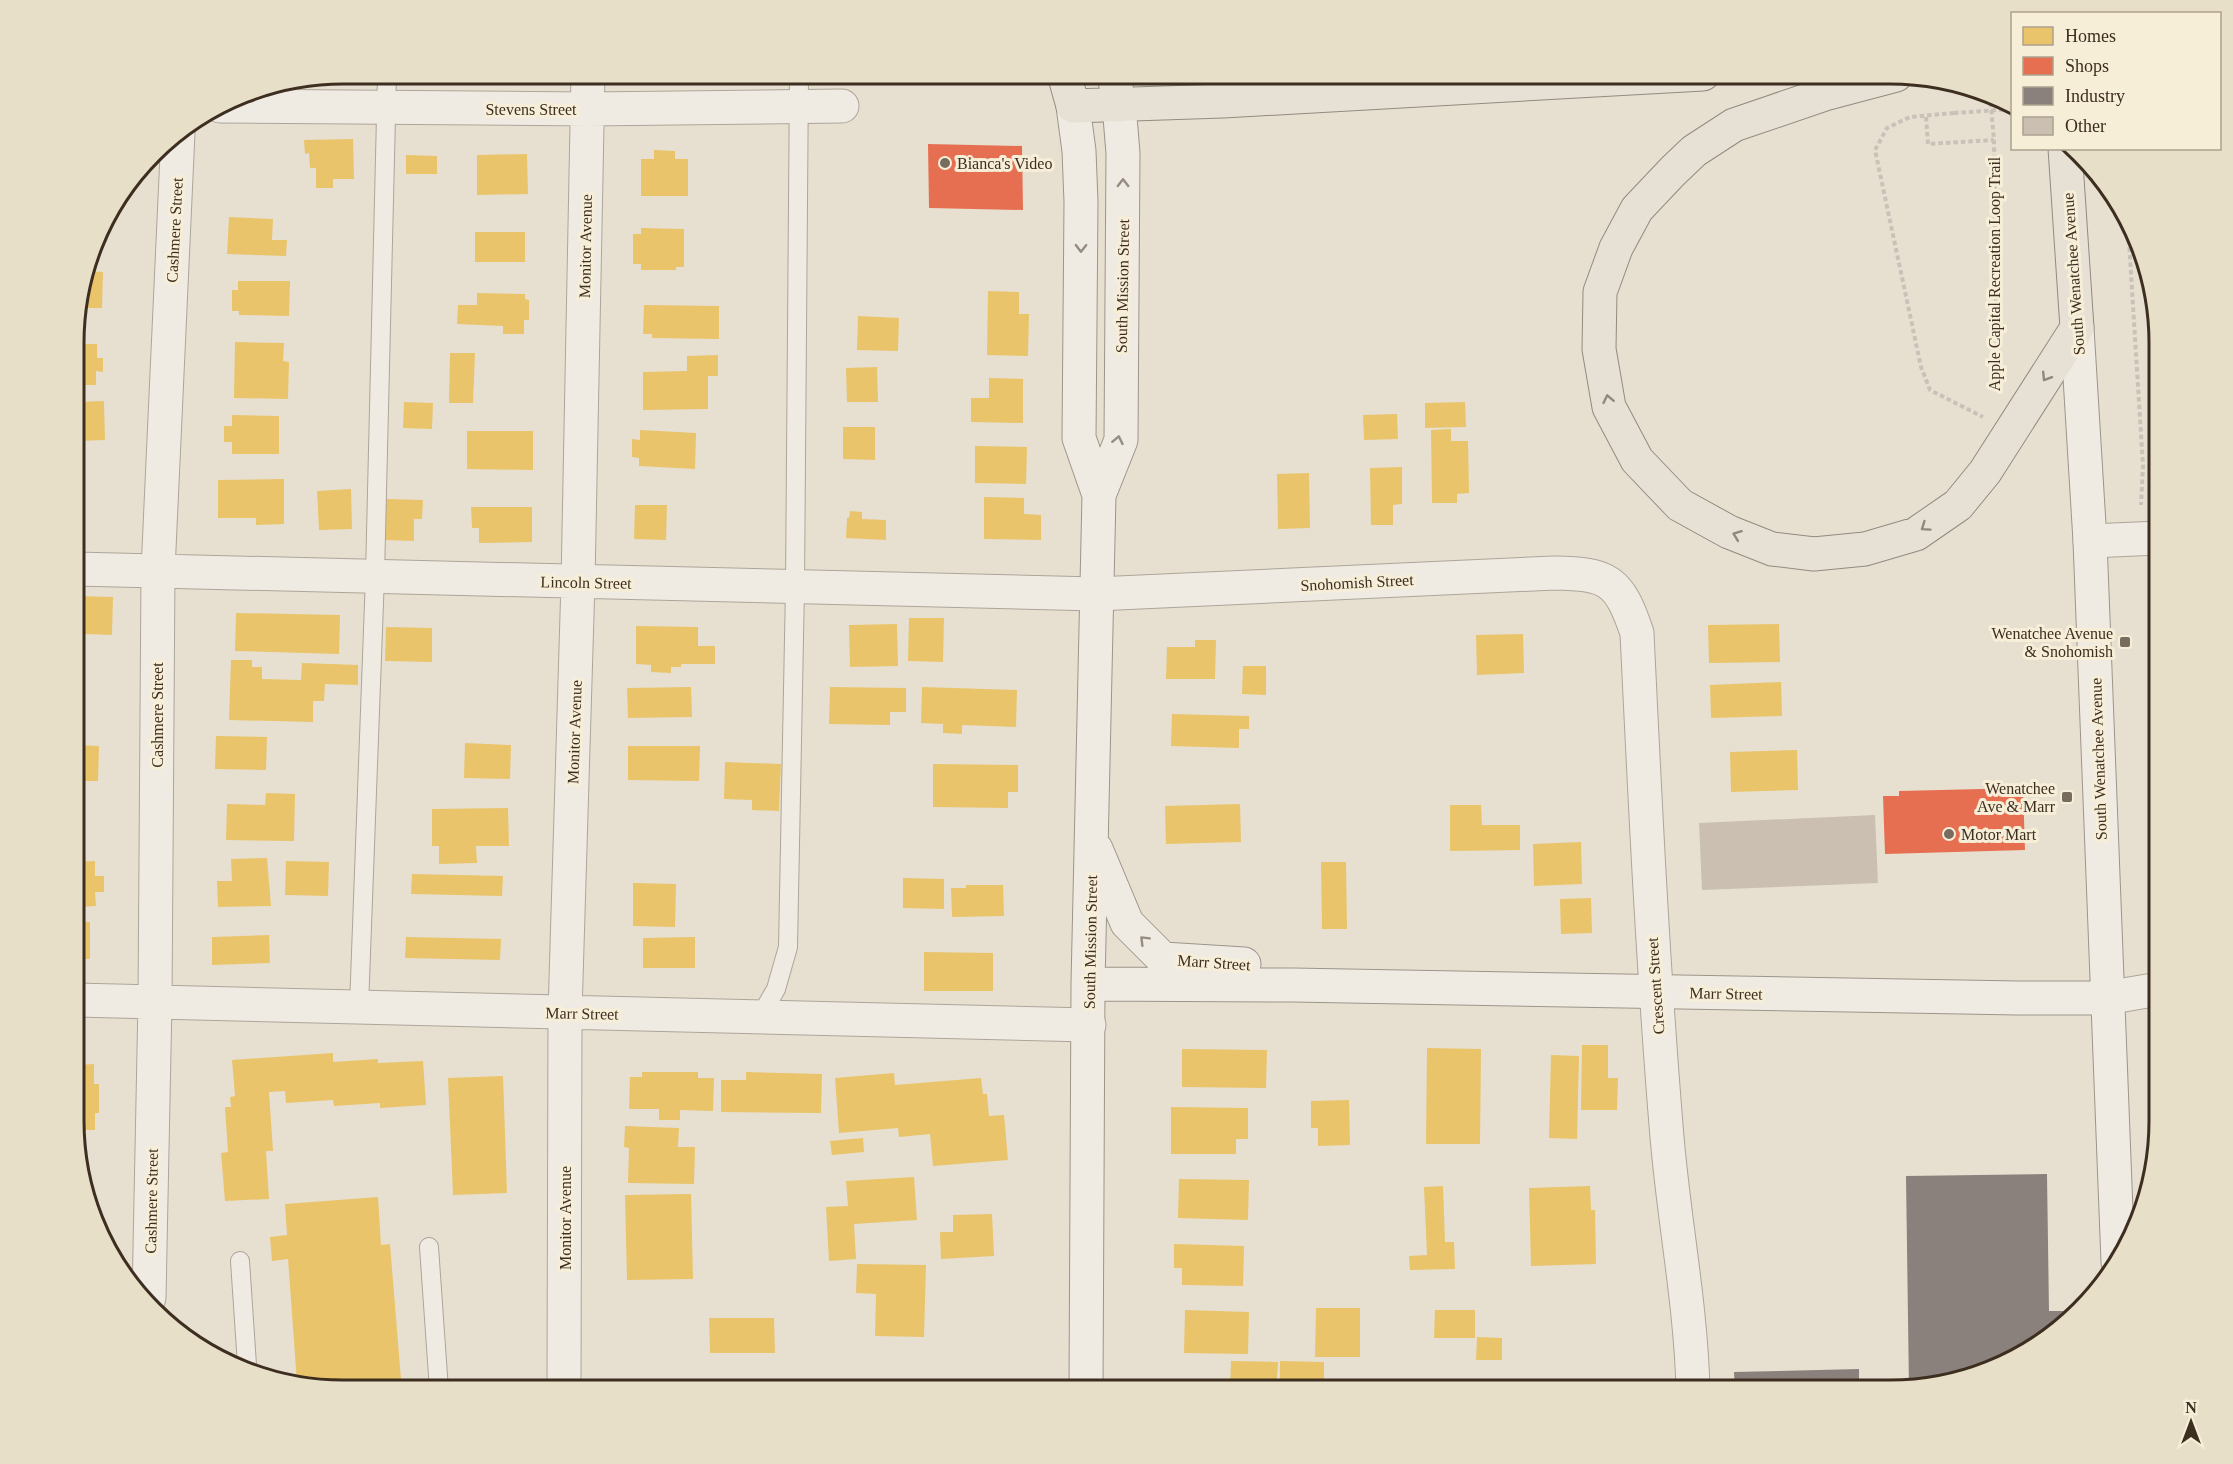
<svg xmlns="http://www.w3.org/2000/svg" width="2233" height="1464" viewBox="0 0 2233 1464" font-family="'Times New Roman',serif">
<rect width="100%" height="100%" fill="#e7e0d1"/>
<path fill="#e9c46a" d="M 353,139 L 354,179 L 333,179 L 333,188 L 316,188 L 316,168 L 310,168 L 309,153 L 305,154 L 304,140 Z
M 654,150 L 675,151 L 675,159 L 688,159 L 688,196 L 641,196 L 641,159 L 654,159 Z
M 527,154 L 528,194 L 477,195 L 477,155 Z
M 406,155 L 437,156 L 437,174 L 406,174 Z
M 229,217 L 273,219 L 272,240 L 287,240 L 286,256 L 227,254 Z
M 641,228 L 684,229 L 684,267 L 676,267 L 676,270 L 641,270 L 641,264 L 633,264 L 633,234 L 641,234 Z
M 475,232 L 525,232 L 525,262 L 475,262 Z
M 98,237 L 97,261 L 90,261 Z
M 87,271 L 103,272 L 102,308 L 76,308 Z
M 238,281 L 290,281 L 289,316 L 239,315 L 239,311 L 232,311 L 232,290 L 238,290 Z
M 988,291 L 1019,292 L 1019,314 L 1029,314 L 1028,356 L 987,355 Z
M 477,293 L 525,294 L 525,299 L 529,300 L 529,320 L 524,320 L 524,334 L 503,334 L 503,326 L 457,324 L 458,305 L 477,305 Z
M 644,305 L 719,306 L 719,339 L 652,338 L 652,334 L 643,334 Z
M 858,316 L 899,318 L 898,351 L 857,350 Z
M 235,342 L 284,343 L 283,361 L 289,362 L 288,399 L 234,398 Z
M 76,344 L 97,344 L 97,358 L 103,358 L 103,372 L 96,371 L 96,385 L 76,385 Z
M 450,353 L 475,353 L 473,403 L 449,403 Z
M 718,355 L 718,376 L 708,376 L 708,409 L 643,410 L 643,372 L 687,371 L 687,356 Z
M 877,367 L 878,402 L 847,402 L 846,368 Z
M 989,378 L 1023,379 L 1023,423 L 971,422 L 971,398 L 989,398 Z
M 104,401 L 105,440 L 76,441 L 76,402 Z
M 404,402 L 433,403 L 432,429 L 403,428 Z
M 1465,402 L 1466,427 L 1425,428 L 1425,403 Z
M 1397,414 L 1398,439 L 1364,440 L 1363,415 Z
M 232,415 L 279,416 L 279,454 L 232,454 L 232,442 L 224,442 L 224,426 L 232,426 Z
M 843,427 L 875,427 L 875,460 L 843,459 Z
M 1451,429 L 1451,441 L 1468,441 L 1469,493 L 1457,494 L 1457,503 L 1432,503 L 1431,430 Z
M 640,430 L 696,433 L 695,469 L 639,466 L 639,458 L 632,457 L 632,439 L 640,440 Z
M 467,431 L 533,431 L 533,470 L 467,469 Z
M 975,446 L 1027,447 L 1026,484 L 975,483 Z
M 1402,467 L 1402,504 L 1393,505 L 1393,525 L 1371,525 L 1370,468 Z
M 1309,473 L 1310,528 L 1278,529 L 1277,474 Z
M 284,479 L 284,524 L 256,525 L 256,518 L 218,518 L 218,480 Z
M 351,489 L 352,529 L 319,530 L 317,491 Z
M 984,497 L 1024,498 L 1024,514 L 1041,515 L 1041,540 L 984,539 Z
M 386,499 L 423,500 L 422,519 L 414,519 L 414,541 L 385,540 Z
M 635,505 L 667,505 L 666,540 L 634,539 Z
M 471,507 L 532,507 L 532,542 L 479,543 L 479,528 L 472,528 Z
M 850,511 L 862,512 L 862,519 L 886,520 L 886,540 L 846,538 L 847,518 L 849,518 Z
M 76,596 L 113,597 L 112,635 L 85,634 L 84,646 L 76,646 Z
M 236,613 L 340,615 L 339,654 L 235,651 Z
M 909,618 L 944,618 L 943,662 L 908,661 Z
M 897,624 L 898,666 L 850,667 L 849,625 Z
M 1779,624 L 1780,662 L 1709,663 L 1708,625 Z
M 636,626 L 698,627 L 698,646 L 715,646 L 715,664 L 681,664 L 681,667 L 671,667 L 671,673 L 651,672 L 651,665 L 636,664 Z
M 386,627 L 432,628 L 432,662 L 385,661 Z
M 1523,634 L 1524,673 L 1477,675 L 1476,635 Z
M 1195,640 L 1216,640 L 1215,679 L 1166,679 L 1167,647 L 1195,647 Z
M 231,660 L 252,660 L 252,667 L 262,667 L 262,679 L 301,680 L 302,663 L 358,665 L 358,685 L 325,684 L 324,701 L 313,701 L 313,722 L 229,720 Z
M 1243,666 L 1266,666 L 1266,695 L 1242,694 Z
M 1781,682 L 1782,716 L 1711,718 L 1710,685 Z
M 691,687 L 692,717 L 628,718 L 627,688 Z
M 830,687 L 906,688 L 906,712 L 890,712 L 890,725 L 829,724 Z
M 922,687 L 1017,690 L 1016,727 L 962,725 L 962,734 L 943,733 L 943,724 L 921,723 Z
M 1172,714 L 1249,716 L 1249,729 L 1239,729 L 1239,748 L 1171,746 Z
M 216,736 L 267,737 L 266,770 L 215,769 Z
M 465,743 L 511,745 L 510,779 L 464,778 Z
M 76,745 L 99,746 L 98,781 L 76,781 Z
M 628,746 L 700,746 L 699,781 L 628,780 Z
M 1797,750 L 1798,790 L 1731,792 L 1730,752 Z
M 725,762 L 781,764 L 779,811 L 752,810 L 752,800 L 724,799 Z
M 933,764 L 1018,765 L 1018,792 L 1008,792 L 1008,808 L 933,807 Z
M 266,793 L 295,794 L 294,841 L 226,840 L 227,804 L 265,805 Z
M 1240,804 L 1241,842 L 1166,844 L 1165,806 Z
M 1450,805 L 1481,805 L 1482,825 L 1520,825 L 1520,850 L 1450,851 Z
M 508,808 L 509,846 L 476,846 L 477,863 L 439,864 L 439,846 L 432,846 L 432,809 Z
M 1581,842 L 1582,884 L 1534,886 L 1533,844 Z
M 267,858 L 271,906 L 218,907 L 217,881 L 232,881 L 231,859 Z
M 95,861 L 95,876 L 104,876 L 104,892 L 95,892 L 96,906 L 76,907 L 76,862 Z
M 286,861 L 329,862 L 328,896 L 285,895 Z
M 1321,862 L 1346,862 L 1347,929 L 1322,929 Z
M 412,874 L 503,876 L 502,896 L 411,894 Z
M 903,878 L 944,879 L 944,909 L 903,908 Z
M 633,883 L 676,884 L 675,927 L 633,926 Z
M 966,885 L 1003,885 L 1004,916 L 952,917 L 951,888 L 966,888 Z
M 1591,898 L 1592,933 L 1561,934 L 1560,899 Z
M 76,921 L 90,922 L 90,959 L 76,959 Z
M 269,935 L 270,963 L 212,965 L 212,937 Z
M 406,937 L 501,939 L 500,960 L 405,958 Z
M 695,937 L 695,968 L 643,968 L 643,938 Z
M 924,952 L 993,953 L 993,991 L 924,991 Z
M 1582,1045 L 1608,1045 L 1608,1078 L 1618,1078 L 1617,1110 L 1581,1110 Z
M 1427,1048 L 1481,1049 L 1480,1144 L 1426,1144 Z
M 1182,1049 L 1267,1050 L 1266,1088 L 1182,1087 Z
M 333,1053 L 333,1062 L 378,1059 L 378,1063 L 423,1061 L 426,1105 L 380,1108 L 380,1103 L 334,1106 L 333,1100 L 286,1103 L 285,1091 L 269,1092 L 273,1151 L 266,1151 L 269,1199 L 225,1201 L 221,1153 L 228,1152 L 225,1107 L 231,1107 L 230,1097 L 235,1096 L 232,1060 Z
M 1551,1055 L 1579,1056 L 1577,1139 L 1549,1138 Z
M 94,1064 L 94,1084 L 99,1084 L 99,1113 L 95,1113 L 95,1130 L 76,1130 L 76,1065 Z
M 642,1072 L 698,1072 L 698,1078 L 714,1078 L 713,1111 L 680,1110 L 680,1120 L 659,1120 L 659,1109 L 629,1109 L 630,1077 L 642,1077 Z
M 746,1072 L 822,1074 L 821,1113 L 721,1112 L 721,1080 L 746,1080 Z
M 894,1073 L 895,1085 L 981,1078 L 983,1094 L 987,1094 L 989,1116 L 1004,1115 L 1008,1160 L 933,1166 L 930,1134 L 899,1137 L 898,1128 L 839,1133 L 835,1078 Z
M 503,1076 L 507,1193 L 453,1195 L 448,1078 Z
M 1349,1100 L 1350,1145 L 1318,1146 L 1318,1128 L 1311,1128 L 1311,1101 Z
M 1171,1107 L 1248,1108 L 1248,1139 L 1236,1139 L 1236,1154 L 1171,1154 Z
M 625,1126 L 679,1128 L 678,1147 L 695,1147 L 694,1184 L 628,1183 L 629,1148 L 624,1147 Z
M 863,1138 L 864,1152 L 832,1155 L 830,1141 Z
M 914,1177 L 917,1220 L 854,1224 L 856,1259 L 829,1261 L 826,1207 L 848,1206 L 846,1181 Z
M 1179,1179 L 1249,1180 L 1248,1220 L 1178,1218 Z
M 1443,1186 L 1445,1242 L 1454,1242 L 1455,1269 L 1410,1270 L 1409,1256 L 1427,1255 L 1424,1187 Z
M 1590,1186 L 1591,1210 L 1595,1210 L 1596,1264 L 1531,1266 L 1529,1188 Z
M 691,1194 L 693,1279 L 627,1280 L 625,1195 Z
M 378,1197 L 381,1245 L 390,1244 L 401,1379 L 391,1380 L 392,1390 L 343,1390 L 297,1383 L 288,1259 L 272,1261 L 270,1237 L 287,1235 L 285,1204 Z
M 992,1214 L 994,1256 L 941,1259 L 940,1232 L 953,1232 L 953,1215 Z
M 1174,1244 L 1244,1246 L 1243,1286 L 1182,1285 L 1182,1268 L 1174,1268 Z
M 857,1264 L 926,1265 L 924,1337 L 875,1336 L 876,1294 L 856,1293 Z
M 1316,1308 L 1360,1308 L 1360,1357 L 1315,1357 Z
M 1185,1310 L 1249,1312 L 1248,1354 L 1184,1353 Z
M 1435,1310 L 1475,1310 L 1475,1338 L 1434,1338 Z
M 709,1318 L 774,1318 L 775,1353 L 710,1353 Z
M 1477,1337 L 1502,1338 L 1502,1360 L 1476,1360 Z
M 1231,1361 L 1278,1362 L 1276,1390 L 1230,1390 Z
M 1280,1361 L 1324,1362 L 1324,1390 L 1280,1390 Z
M 808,1385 L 830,1385 L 830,1390 L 808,1390 Z"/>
<path fill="#e76f51" d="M 928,144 L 1022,146 L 1023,210 L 929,208 Z
M 2023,788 L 2025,850 L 1885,854 L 1883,796 L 1899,796 L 1899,791 Z"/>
<path fill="#8a817c" d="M 2154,743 L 2159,743 L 2159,760 L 2155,761 Z
M 2047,1174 L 2049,1311 L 2071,1311 L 2024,1355 L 1909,1389 L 1906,1176 Z
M 1859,1369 L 1859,1390 L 1735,1390 L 1734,1372 Z"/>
<path fill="#cbbfb2" d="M 1875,815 L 1878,883 L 1702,890 L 1699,823 Z"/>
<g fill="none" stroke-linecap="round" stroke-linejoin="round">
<defs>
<path id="lane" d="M 359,1007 L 375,576 L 387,74
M 760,1017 L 776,989 L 788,947 L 795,587 L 799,74
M 429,1247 L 439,1390
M 236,1366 L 247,1365 L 240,1261"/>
<path id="street" d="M 220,106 L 588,109 L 842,106
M 2090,541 L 2159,538
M 76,569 L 1096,594 L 1554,573 C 1609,574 1619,580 1637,633 C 1645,801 1653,969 1667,1137 C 1674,1221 1691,1305 1693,1390
M 2106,998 L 2159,989
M 76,1000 L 1089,1025
M 149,1298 L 155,1002 L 158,571 L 178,133
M 564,1390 L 565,1013 L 578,582 L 588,74"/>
<path id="secondary" d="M 1073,106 L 1079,151 L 1081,202 L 1079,438 L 1099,495 L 1088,984 L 1086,1390
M 2077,328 L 2090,541 L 2118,1262
M 1099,495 L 1121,440 L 1123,153 L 1119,105
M 1096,849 L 1127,923 L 1163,959 L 1244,964
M 1088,984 L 1293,985 L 2018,998 L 2106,998"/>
<path id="primary" d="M 1064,74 L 1073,106 L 1223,101 L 1703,74
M 1114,74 L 1119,105
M 1896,75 L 1828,93 L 1734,125 L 1694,151 L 1673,171 L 1637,209 L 1616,248 L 1600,292 L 1599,349 L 1609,407 L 1637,460 L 1680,505 L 1729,532 L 1772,549 L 1814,554 L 1865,549 L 1916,534 L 1958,505 L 1985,472 L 2077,328 L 2065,148"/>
</defs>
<use href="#lane" stroke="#ada599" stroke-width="20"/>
<use href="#street" stroke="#ada599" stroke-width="35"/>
<use href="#secondary" stroke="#9c958a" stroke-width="35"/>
<use href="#primary" stroke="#928b80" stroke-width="35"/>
<path stroke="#c8c2b9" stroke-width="4" stroke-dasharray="4.5 3" stroke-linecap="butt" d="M 1990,95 L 1994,140 L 1997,394
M 1954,113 L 1910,117 L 1887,128 L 1875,150 L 1921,367 L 1930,390 L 1983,417
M 1926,117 L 1928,144 L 1994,140
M 2128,225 L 2143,466 L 2141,505"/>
<use href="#lane" stroke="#efebe3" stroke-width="18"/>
<use href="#street" stroke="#efebe3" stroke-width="33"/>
<use href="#secondary" stroke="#efebe3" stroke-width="33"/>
<use href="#primary" stroke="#e6e1d4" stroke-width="33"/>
<path stroke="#c8c2b9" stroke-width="4" stroke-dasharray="4.5 3" stroke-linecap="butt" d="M 1954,113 L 2012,109"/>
</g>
<defs><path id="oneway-chevron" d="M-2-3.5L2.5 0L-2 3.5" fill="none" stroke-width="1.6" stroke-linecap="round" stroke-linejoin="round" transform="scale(1.5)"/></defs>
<g stroke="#968c82">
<use href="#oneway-chevron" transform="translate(1123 183) rotate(-90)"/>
<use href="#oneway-chevron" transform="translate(1081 248) rotate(91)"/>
<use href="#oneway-chevron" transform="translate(1118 440) rotate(-78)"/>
<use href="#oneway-chevron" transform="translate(1144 940) rotate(-135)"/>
</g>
<g stroke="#92887a">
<use href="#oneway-chevron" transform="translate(2046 377) rotate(122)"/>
<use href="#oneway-chevron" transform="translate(1608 399) rotate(-102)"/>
<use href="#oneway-chevron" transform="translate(1925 527) rotate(145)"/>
<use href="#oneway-chevron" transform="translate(1737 535) rotate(-159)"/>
</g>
<g fill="#786c5e" stroke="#f7eed8" stroke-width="2">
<circle cx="945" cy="163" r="6"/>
<rect x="2119" y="636" width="12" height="12" rx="3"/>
<rect x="2061" y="791" width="12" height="12" rx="3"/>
<circle cx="1949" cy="834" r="6"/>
</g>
<g text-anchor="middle" stroke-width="6" stroke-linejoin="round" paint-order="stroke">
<g font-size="16" fill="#3d2e20" stroke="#f7eed8">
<text x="531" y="115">Stevens Street</text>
<text transform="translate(174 230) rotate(-87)" y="6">Cashmere Street</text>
<text transform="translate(585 246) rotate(-89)" y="6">Monitor Avenue</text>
<text transform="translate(1994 274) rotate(-90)" y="6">Apple Capital Recreation Loop Trail</text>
<text transform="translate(2073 274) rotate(-94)" y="6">South Wenatchee Avenue</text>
<text transform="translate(1122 286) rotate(-89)" y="6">South Mission Street</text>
<text transform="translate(586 582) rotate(1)" y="6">Lincoln Street</text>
<text transform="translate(1357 582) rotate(-3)" y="6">Snohomish Street</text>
<text transform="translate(157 715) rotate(-90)" y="6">Cashmere Street</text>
<text transform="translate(574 732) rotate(-88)" y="6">Monitor Avenue</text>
<text transform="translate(2098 759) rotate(-92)" y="6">South Wenatchee Avenue</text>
<text transform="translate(1090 942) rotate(-89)" y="6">South Mission Street</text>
<text transform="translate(1214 962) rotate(4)" y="6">Marr Street</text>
<text transform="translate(1655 986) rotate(-94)" y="6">Crescent Street</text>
<text transform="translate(1726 993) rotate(1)" y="6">Marr Street</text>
<text transform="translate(582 1013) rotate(1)" y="6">Marr Street</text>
<text transform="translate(151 1201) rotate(-89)" y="6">Cashmere Street</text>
<text transform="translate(565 1218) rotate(-90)" y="6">Monitor Avenue</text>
</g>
<g font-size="16" fill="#3d2e20" stroke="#f7eed8" text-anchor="start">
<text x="957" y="169">Bianca's Video</text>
<text x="2113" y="639" text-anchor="end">Wenatchee Avenue<tspan x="2113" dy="18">&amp; Snohomish</tspan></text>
<text x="2055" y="794" text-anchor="end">Wenatchee<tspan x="2055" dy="18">Ave &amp; Marr</tspan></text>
<text x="1961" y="840">Motor Mart</text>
</g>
</g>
<path d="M0 0H2233V1464H0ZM343 84H1890A259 259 0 0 1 2149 343V1121A259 259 0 0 1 1890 1380H343A259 259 0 0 1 84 1121V343A259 259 0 0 1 343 84Z" fill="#e8dfc9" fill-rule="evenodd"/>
<path fill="none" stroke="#3d2e20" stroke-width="3" d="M343 84H1890A259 259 0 0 1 2149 343V1121A259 259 0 0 1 1890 1380H343A259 259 0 0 1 84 1121V343A259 259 0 0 1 343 84Z"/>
<rect x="2011" y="12" width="210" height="138" fill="#f7eed8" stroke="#ada18e" stroke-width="1.5"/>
<rect x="2023" y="27" width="30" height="18" fill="#e9c46a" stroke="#ada18e" stroke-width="1.5"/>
<text x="2065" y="42" font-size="18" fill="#3d2e20">Homes</text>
<rect x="2023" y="57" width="30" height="18" fill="#e76f51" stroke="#ada18e" stroke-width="1.5"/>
<text x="2065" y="72" font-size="18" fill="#3d2e20">Shops</text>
<rect x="2023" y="87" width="30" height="18" fill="#8a817c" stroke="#ada18e" stroke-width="1.5"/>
<text x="2065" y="102" font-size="18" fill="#3d2e20">Industry</text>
<rect x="2023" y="117" width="30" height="18" fill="#cbbfb2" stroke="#ada18e" stroke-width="1.5"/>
<text x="2065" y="132" font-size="18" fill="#3d2e20">Other</text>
<g transform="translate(2191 1422)" stroke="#f7eed8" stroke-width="4.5" paint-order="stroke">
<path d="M0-4.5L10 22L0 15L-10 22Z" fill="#3d2e20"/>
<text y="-9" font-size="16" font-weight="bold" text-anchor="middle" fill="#3d2e20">N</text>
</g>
</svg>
